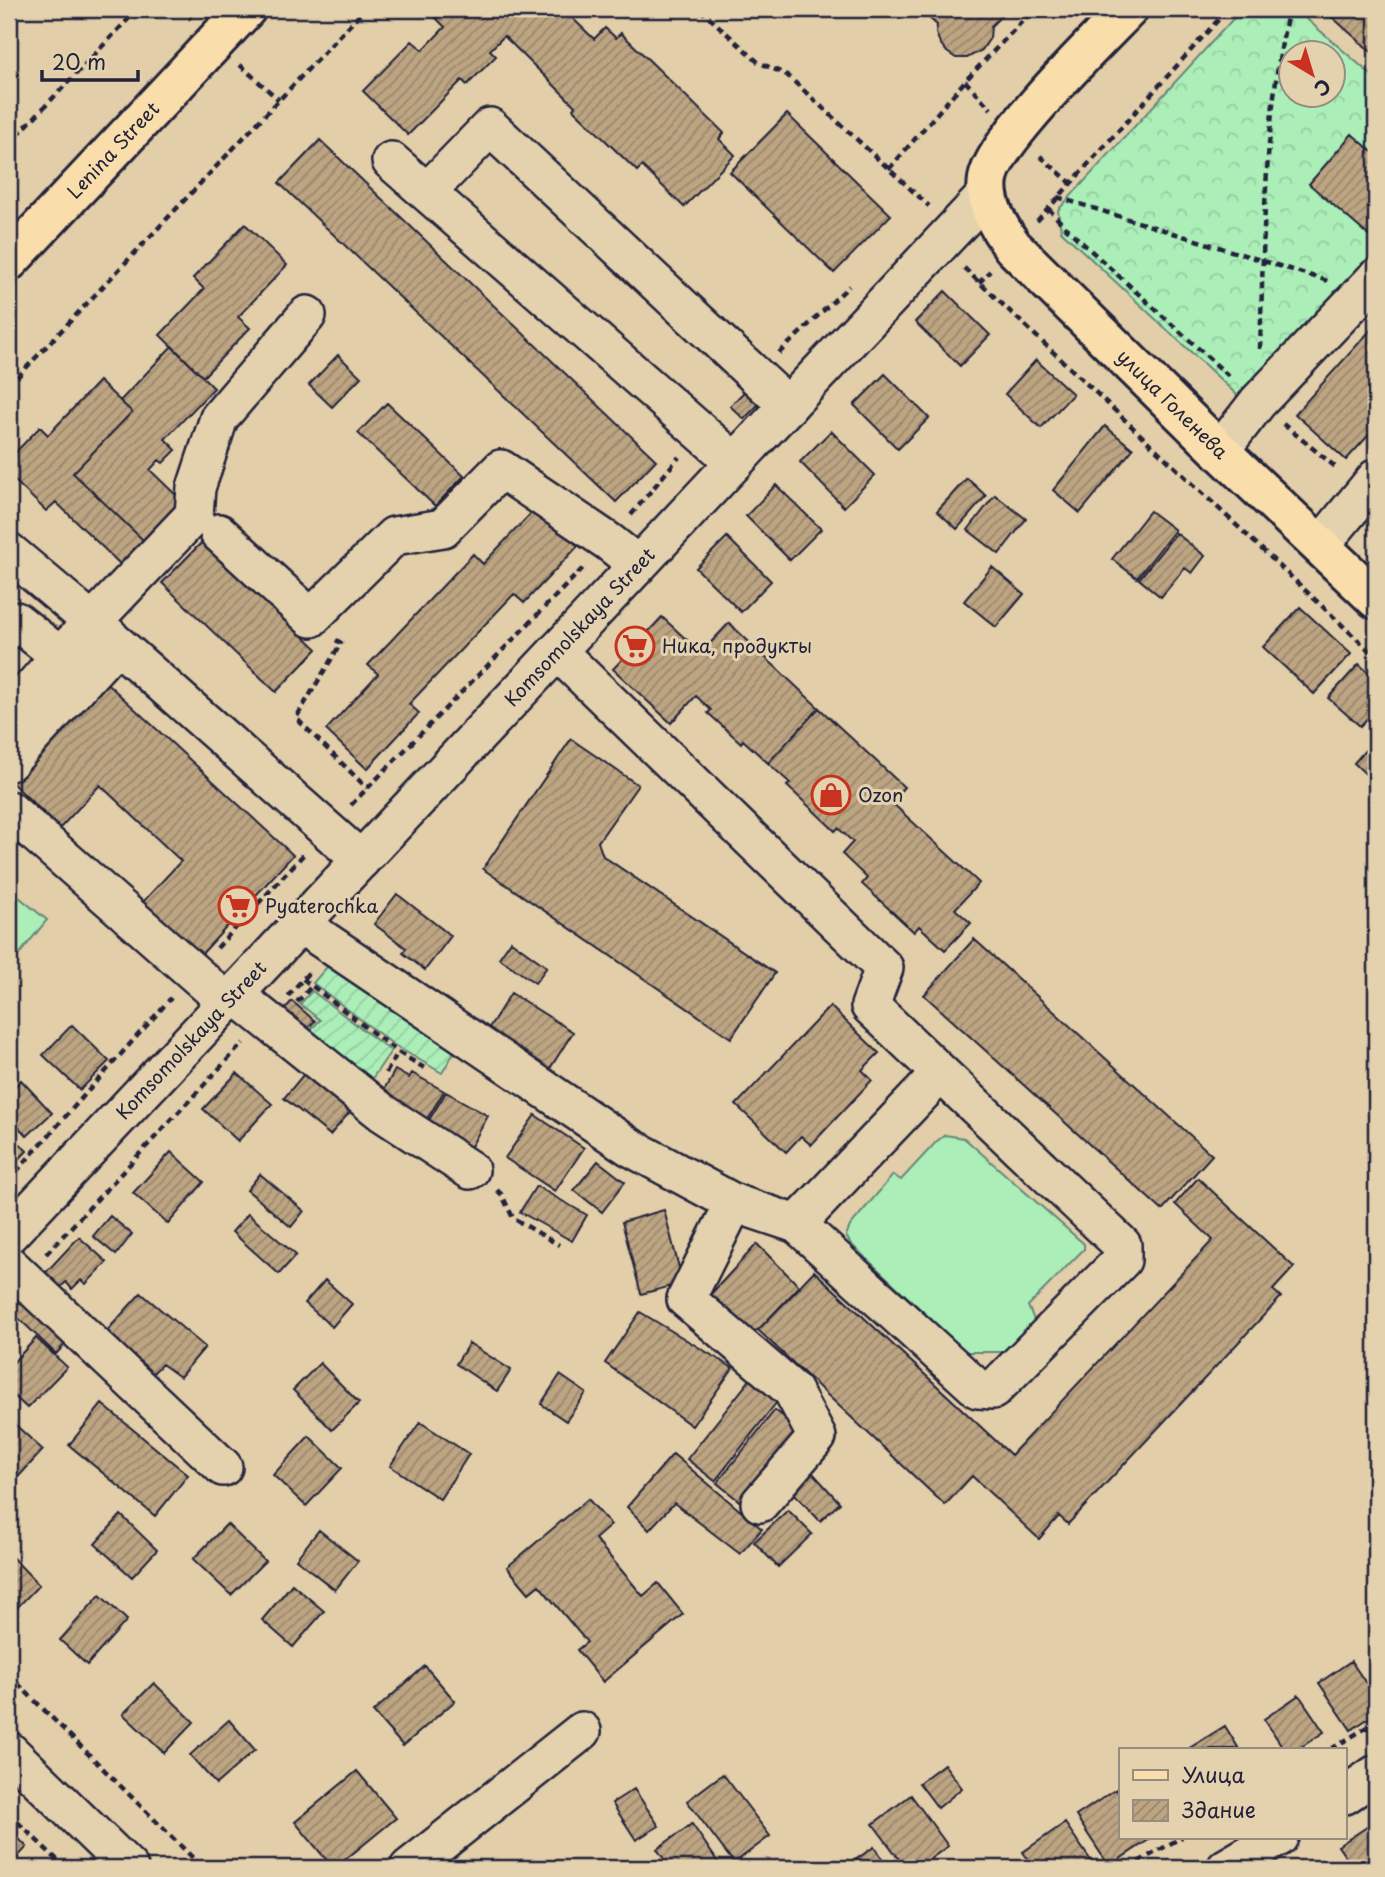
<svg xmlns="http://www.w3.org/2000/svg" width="1385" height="1877" viewBox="0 0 1385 1877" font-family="'Playpen Sans',sans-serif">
<defs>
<pattern id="forest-crowns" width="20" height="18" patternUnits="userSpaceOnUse" patternTransform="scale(1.75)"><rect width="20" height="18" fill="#abeeb8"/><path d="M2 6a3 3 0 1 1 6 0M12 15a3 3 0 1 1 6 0" fill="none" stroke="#93cc9f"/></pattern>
<pattern id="garden-furrows" width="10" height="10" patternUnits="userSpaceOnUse" patternTransform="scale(1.75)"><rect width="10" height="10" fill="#abeeb8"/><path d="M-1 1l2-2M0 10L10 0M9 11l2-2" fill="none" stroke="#93cc9f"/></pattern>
<pattern id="building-hatch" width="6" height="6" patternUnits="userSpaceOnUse" patternTransform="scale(1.75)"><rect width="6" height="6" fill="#bda582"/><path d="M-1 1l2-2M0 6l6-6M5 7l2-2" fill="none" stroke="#99866c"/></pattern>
</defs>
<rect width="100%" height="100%" fill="#e2cea9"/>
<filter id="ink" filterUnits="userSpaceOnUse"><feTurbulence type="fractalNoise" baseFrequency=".0143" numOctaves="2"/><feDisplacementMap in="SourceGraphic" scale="14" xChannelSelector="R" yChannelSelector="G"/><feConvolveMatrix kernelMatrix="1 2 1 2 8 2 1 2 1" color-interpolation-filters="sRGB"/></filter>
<g filter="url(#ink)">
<path fill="#abeeb8" stroke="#66887a" stroke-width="2" d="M 9,889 L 47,920 L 9,967 Z
M 945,1135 L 964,1138 L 1084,1244 L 1084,1249 L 1028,1306 L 1035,1322 L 1006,1352 L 966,1352 L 851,1244 L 846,1236 L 850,1226 L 893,1175 L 901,1180 L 937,1141 Z"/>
<path fill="url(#forest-crowns)" stroke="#66887a" stroke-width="2" fill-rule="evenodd" d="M 1242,9 L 1295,9 L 1376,79 L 1376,301 L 1264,420 L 1061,231 L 1058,210 ZM 1290,52 L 1332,52 L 1332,94 L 1290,94 Z"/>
<path fill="url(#garden-furrows)" stroke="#66887a" stroke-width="2" d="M 331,962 L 456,1049 L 442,1073 L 394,1045 L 313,983 Z
M 312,991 L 391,1051 L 367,1086 L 303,1038 L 320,1020 L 300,1004 Z"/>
<path fill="url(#building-hatch)" stroke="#22223b" stroke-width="2" d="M 444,9 L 563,9 L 594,39 L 605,28 L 616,38 L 621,33 L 724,133 L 719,139 L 735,155 L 684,207 L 642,166 L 637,171 L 573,109 L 575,106 L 504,36 L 490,50 L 496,56 L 467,85 L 462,80 L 408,135 L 363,91 L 412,41 L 423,50 L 445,27 L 435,17 Z
M 919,9 L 1008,9 L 991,26 L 990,38 L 982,50 L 967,58 L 956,58 L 947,52 L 940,43 L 936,33 L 937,25 Z
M 1323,9 L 1376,9 L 1376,56 Z
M 787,114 L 891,215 L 834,273 L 730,172 Z
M 1352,134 L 1376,155 L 1376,242 L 1309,184 Z
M 320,140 L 656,460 L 616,502 L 279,183 Z
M 245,224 L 287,265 L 238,317 L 250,328 L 203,377 L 160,335 L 204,289 L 193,278 Z
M 945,291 L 990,335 L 960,366 L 915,322 Z
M 1376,324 L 1376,427 L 1346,460 L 1295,414 Z
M 172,346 L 214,388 L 165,439 L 176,450 L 163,463 L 159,460 L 150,470 L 181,500 L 143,540 L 73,473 L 132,412 L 120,401 Z
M 338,355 L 361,377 L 332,407 L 309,385 Z
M 1036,360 L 1073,394 L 1041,428 L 1005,394 Z
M 885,374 L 929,418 L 898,449 L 854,405 Z
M 99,381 L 132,412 L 73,473 L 143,540 L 120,564 L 56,502 L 46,511 L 9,475 L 9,459 L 40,427 L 48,435 Z
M 750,386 L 764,399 L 744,419 L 730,406 Z
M 387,403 L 464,476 L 435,506 L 358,433 Z
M 1105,426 L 1133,449 L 1080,513 L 1053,490 Z
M 831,431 L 875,475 L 844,507 L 800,462 Z
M 967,478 L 986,496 L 957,529 L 937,511 Z
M 776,485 L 821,529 L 790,560 L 746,516 Z
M 995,495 L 1026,519 L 999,554 L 968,530 Z
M 537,507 L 578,546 L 524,603 L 514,594 L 409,704 L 419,713 L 367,769 L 326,730 L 378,674 L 368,665 L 473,554 L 483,564 Z
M 1150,511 L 1175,530 L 1137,578 L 1112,559 Z
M 1176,533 L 1205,556 L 1192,573 L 1185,568 L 1161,597 L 1139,579 Z
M 727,537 L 771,581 L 741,612 L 696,568 Z
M 203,541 L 317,649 L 276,692 L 162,583 Z
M 992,567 L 1024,594 L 996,627 L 964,601 Z
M 1300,607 L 1351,654 L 1314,694 L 1263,647 Z
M 662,617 L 701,653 L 729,623 L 819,708 L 768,763 L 743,740 L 741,743 L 708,713 L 711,710 L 696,696 L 671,723 L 613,669 Z
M 1359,664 L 1376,680 L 1376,709 L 1360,726 L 1328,698 Z
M 98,675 L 293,855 L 198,958 L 140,905 L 181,861 L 100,785 L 60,828 L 9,780 L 9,772 Z
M 819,708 L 904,787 L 891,802 L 979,883 L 955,909 L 971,923 L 945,950 L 919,926 L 914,932 L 862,884 L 867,878 L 842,854 L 853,842 L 838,828 L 835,831 L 814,811 L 787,786 L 790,783 L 768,763 Z
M 1376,738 L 1376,784 L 1354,763 Z
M 571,739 L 638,785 L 598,842 L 603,856 L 775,973 L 731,1038 L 483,869 Z
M 397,894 L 451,936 L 425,970 L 403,953 L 406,948 L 374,924 Z
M 974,939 L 1212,1155 L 1162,1210 L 924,995 Z
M 511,941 L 547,967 L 535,983 L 499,958 Z
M 511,993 L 573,1032 L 549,1070 L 487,1031 Z
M 292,1001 L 315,1021 L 300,1037 L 277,1018 Z
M 830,1006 L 879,1053 L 862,1070 L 872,1080 L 811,1145 L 801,1136 L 786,1152 L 736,1105 Z
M 72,1025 L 109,1061 L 80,1090 L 43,1055 Z
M 308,1069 L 354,1107 L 330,1135 L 284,1098 Z
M 395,1070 L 409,1078 L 412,1073 L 444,1091 L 424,1124 L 379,1098 Z
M 237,1073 L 272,1104 L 238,1141 L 203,1109 Z
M 21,1080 L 52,1113 L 27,1136 L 9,1117 L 9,1092 Z
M 446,1092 L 488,1116 L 469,1150 L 426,1125 Z
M 535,1115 L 584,1148 L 555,1191 L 505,1158 Z
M 9,1133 L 27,1151 L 9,1170 Z
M 171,1152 L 204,1182 L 168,1224 L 133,1193 Z
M 598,1161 L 625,1182 L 602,1212 L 574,1190 Z
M 260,1174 L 304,1211 L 291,1227 L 247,1190 Z
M 1198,1178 L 1294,1267 L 1273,1290 L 1281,1297 L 1068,1524 L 1059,1516 L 1039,1539 L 972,1476 L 945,1505 L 758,1330 L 814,1271 L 1011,1455 L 1213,1240 L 1175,1204 Z
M 536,1186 L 587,1215 L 572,1241 L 520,1212 Z
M 664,1210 L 683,1283 L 641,1294 L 622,1222 Z
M 248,1214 L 296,1255 L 279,1274 L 232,1232 Z
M 110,1216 L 132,1234 L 116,1255 L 93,1236 Z
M 79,1237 L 107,1262 L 86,1284 L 81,1280 L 72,1289 L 66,1282 L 50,1297 L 35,1284 Z
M 757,1244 L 800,1287 L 758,1330 L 745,1332 L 708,1297 Z
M 325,1280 L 352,1304 L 332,1327 L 305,1303 Z
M 141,1293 L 205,1347 L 180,1377 L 162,1364 L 151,1375 L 104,1334 Z
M 25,1297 L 69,1340 L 56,1354 L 11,1311 Z
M 640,1312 L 733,1368 L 692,1426 L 605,1363 Z
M 36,1338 L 67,1367 L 27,1408 L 9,1391 L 9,1367 Z
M 469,1343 L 511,1370 L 497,1391 L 456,1364 Z
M 320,1363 L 359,1403 L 332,1430 L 293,1390 Z
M 560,1375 L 586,1393 L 566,1421 L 541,1404 Z
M 753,1376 L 780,1398 L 715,1481 L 687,1459 Z
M 102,1404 L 188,1475 L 155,1516 L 69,1445 Z
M 775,1410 L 802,1431 L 743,1504 L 717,1483 Z
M 9,1419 L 43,1450 L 19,1476 L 9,1467 Z
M 420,1422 L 469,1454 L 440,1499 L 390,1466 Z
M 309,1436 L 342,1468 L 306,1506 L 273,1475 Z
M 673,1454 L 762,1529 L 740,1554 L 674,1503 L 649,1530 L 627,1507 Z
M 811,1471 L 840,1503 L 820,1521 L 791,1490 Z
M 588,1499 L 611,1525 L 595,1539 L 643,1596 L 658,1583 L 683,1614 L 603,1682 L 577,1650 L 587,1642 L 539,1585 L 529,1593 L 507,1567 Z
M 788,1510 L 812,1534 L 778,1567 L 754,1542 Z
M 121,1515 L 157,1550 L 132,1577 L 95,1544 Z
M 227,1524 L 265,1561 L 231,1595 L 193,1559 Z
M 319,1530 L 358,1561 L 335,1590 L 296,1559 Z
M 9,1554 L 39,1585 L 9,1616 Z
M 292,1584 L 324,1611 L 293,1647 L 262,1620 Z
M 100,1595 L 127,1620 L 87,1665 L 60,1640 Z
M 1351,1661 L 1376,1698 L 1376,1713 L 1351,1730 L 1319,1683 Z
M 425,1666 L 455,1701 L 403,1746 L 373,1712 Z
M 154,1683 L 194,1722 L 164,1753 L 123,1714 Z
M 1299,1695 L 1324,1732 L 1298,1749 L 1284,1749 L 1264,1719 Z
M 229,1720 L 255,1750 L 216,1784 L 190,1755 Z
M 1225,1726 L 1239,1749 L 1188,1749 Z
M 944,1764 L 962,1788 L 938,1808 L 919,1783 Z
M 357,1771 L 396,1818 L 335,1868 L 333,1868 L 295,1822 Z
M 723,1774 L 770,1836 L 734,1863 L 687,1801 Z
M 634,1789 L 659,1826 L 636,1840 L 612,1803 Z
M 1116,1789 L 1121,1796 L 1121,1837 L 1150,1839 L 1109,1866 L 1076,1816 Z
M 911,1795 L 948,1846 L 918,1868 L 906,1868 L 873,1824 Z
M 1376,1821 L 1376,1868 L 1353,1868 L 1338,1846 Z
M 1065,1823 L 1096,1868 L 1034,1868 L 1023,1852 Z
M 692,1824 L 722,1868 L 670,1868 L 657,1849 Z
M 9,1829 L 27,1847 L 9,1866 Z
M 874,1847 L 888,1868 L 845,1868 L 845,1867 Z"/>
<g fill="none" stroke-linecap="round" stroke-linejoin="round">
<defs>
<g id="minor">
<path d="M 391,161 L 735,462"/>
<path d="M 427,192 L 490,127 L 788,406"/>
<path d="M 1220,451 L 1258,402 L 1376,278"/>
<path d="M 219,533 L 311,618 L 394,536 L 443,528 L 501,469 L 609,542 L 638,565"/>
<path d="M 1320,546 L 1376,478"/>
<path d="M 9,552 L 110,637"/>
<path d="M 9,629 L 16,621 L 60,656"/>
<path d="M 9,714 L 60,656 L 194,515 L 196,488 L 219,418 L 307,315"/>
<path d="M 9,762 L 117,644 L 361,860"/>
<path d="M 9,810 L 227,1002"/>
<path d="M 300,924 L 630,1147 L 734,1203 L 797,1224 L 978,1389 L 993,1390 L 1122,1260 L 1122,1245 L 870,1006 L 884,968 L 557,651"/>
<path d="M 234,994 L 383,1113 L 470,1170"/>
<path d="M 734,1203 L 686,1299 L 792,1390 L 817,1437 L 760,1503"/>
<path d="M 797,1224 L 940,1074"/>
<path id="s1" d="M 9,1234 L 987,194"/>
<path d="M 9,1265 L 223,1467"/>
<path d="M 9,1751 L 129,1868"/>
<path d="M 1345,1795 L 1376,1774"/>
<path d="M 409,1868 L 582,1731"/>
<path d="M 1226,1868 L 1279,1837"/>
</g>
<g id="major">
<path id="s2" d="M 1128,9 C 1097,41 994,141 988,179 C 984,204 999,228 1013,247 L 1220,451 L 1376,599"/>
<path id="s3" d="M 9,261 L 246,9"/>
</g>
</defs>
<use href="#minor" stroke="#22223b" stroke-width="42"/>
<use href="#major" stroke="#22223b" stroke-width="44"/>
<path stroke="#22223b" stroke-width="4.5" stroke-dasharray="7 5" stroke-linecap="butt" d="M 181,9 L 191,19
M 700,9 L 758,62 L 787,75 L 929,206
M 240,65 L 279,100
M 965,81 L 991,109
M 9,144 L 138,9
M 1040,156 L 1070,182
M 889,169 L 965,81 L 1034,9
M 1057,197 L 1328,281
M 1048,208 L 1065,227 L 1232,379
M 1037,221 L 1228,9
M 964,268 L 1376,657
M 979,283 L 990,271
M 1260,349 C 1264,237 1264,117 1289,9
M 779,353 L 849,286
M 9,386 L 365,9
M 1283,424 L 1338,469
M 631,515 L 679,457
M 336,640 L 341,643 L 296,718 L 367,788
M 351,805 L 585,566
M 217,948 L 304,854
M 303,979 L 398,1052 L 426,1069
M 288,996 L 310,971
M 297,1002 L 312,986
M 386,1073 L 398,1052
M 16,1172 L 171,998
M 497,1190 L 502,1195 L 513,1218 L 559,1245
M 46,1254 L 243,1043
M 9,1675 L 203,1868
M 1331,1749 L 1376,1722
M 9,1814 L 66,1868
M 1128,1868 L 1182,1837"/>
<use href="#minor" stroke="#e4d2af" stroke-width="37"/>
<use href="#major" stroke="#f9deab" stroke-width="38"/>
</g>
</g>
<defs>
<symbol id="supermarket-ring" viewBox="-11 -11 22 22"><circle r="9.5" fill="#e4d2af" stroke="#c8321e" stroke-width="1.5"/><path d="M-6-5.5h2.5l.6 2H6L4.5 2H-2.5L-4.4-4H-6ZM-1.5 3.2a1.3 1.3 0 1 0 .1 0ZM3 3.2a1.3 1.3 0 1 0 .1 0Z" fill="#c8321e"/></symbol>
<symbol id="shop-ring" viewBox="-11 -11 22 22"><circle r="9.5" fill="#e4d2af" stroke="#c8321e" stroke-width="1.5"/><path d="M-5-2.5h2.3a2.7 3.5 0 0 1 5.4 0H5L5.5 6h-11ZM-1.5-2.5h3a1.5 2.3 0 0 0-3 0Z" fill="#c8321e"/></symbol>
</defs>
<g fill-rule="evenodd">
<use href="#supermarket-ring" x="613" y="624" width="44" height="44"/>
<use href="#shop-ring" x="809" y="773" width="44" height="44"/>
<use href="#supermarket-ring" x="216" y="884" width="44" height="44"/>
</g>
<g text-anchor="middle" stroke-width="6" stroke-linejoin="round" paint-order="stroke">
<g font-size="19" fill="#22223b" stroke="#e4d2af">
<text dy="7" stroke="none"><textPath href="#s3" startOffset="152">Lenina Street</textPath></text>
<text dy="7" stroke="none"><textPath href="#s2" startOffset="520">улица Голенева</textPath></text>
<text dy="7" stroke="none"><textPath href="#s1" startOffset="833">Komsomolskaya Street</textPath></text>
<text dy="7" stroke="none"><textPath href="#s1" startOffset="266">Komsomolskaya Street</textPath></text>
</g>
<g font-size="19" fill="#22223b" stroke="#e4d2af" text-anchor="start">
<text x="662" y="653">Ника, продукты</text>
<text x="858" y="802">Ozon</text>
<text x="265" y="913">Pyaterochka</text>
</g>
</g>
<rect width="1385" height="1877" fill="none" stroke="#e4d2af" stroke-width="35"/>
<rect x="18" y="18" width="1350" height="1842" fill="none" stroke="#22223b" stroke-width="2.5" filter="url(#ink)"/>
<rect x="1119" y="1748" width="228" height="91" fill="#e4d2af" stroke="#968c81" stroke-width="2"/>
<rect x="1133" y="1770" width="35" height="10" fill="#f9deab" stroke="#968c81" stroke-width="2"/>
<text x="1182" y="1783" font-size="21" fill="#22223b">Улица</text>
<rect x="1133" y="1800" width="35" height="21" fill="url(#building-hatch)" stroke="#968c81" stroke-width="2"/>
<text x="1182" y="1818" font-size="21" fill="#22223b">Здание</text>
<g transform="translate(1312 74) rotate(142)"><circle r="33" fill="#e4d2af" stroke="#968c81" stroke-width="2"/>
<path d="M0-5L12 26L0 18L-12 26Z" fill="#c8321e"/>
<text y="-10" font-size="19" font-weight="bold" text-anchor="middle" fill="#22223b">С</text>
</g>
<path d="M42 70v10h96v-10" fill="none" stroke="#22223b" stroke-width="3.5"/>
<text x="52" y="70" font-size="21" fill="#22223b" stroke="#e4d2af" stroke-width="5" paint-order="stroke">20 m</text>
</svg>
